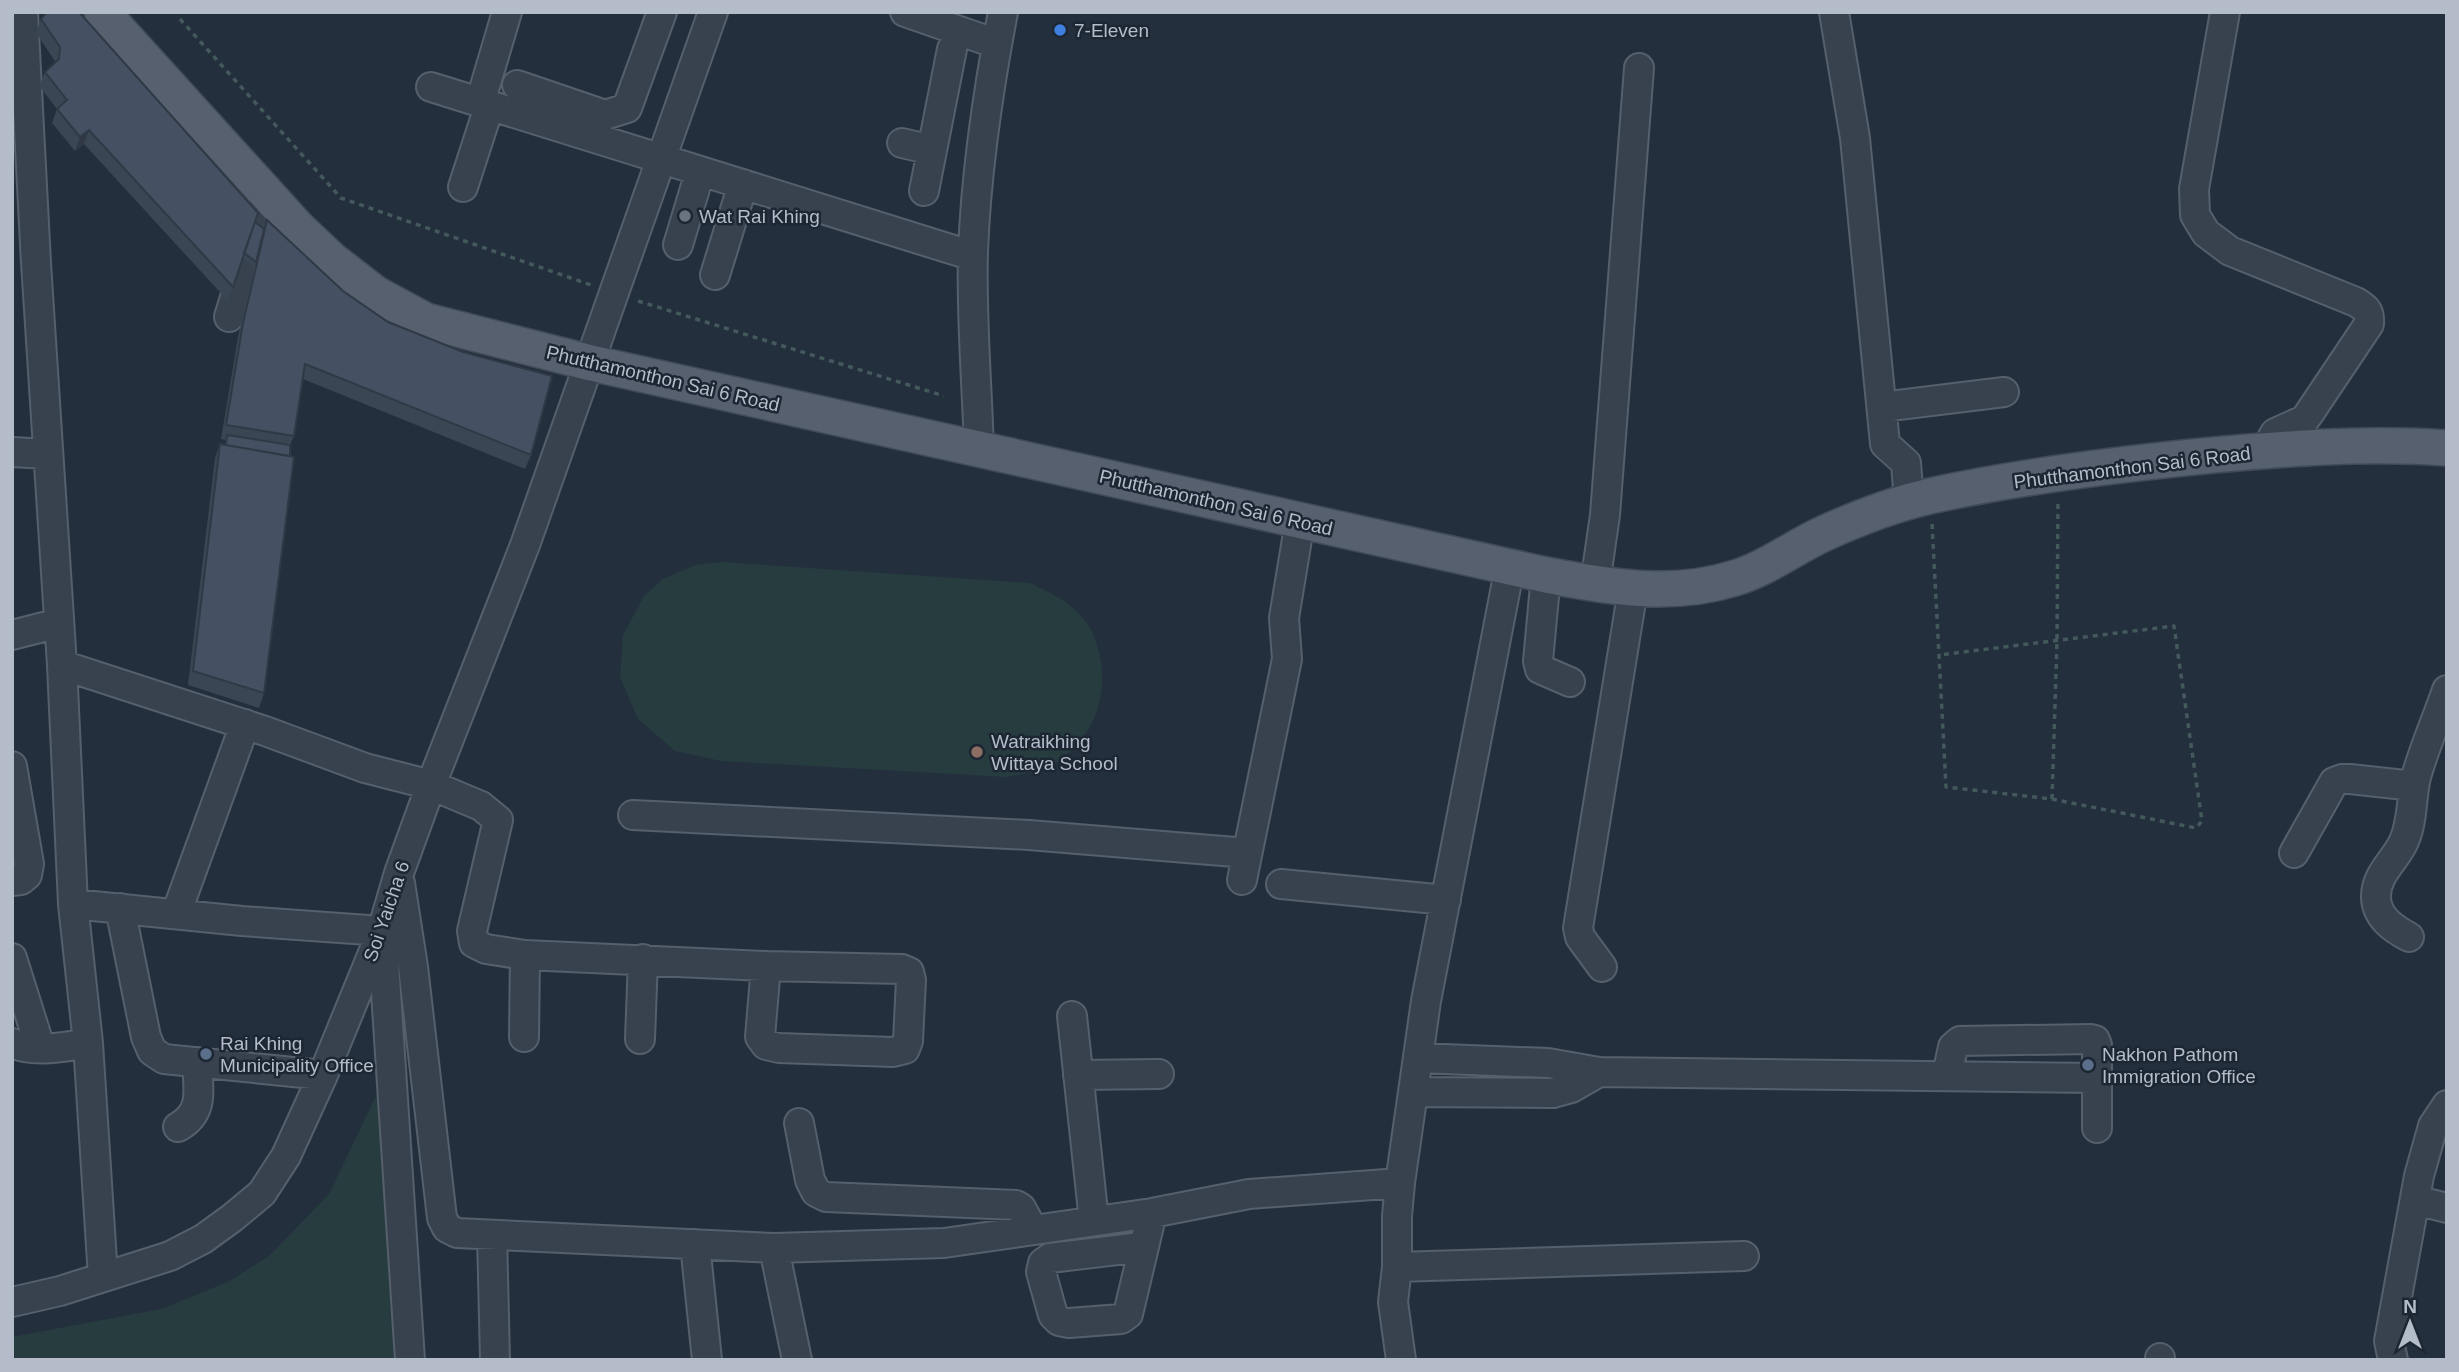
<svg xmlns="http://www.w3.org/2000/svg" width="2459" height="1372" viewBox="0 0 2459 1372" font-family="Helvetica,sans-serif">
<rect width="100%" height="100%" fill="#242f3e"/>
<path fill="#263c3f" d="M 723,562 L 1030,583 C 1052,593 1078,606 1090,628 C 1116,679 1100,739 1049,767 C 1037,773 1020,774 1007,777 L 721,761 L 675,751 L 638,719 L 620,677 L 623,635 L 644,596 L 663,579 L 695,565 Z
M 387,1073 L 410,1360 L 12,1360 L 12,1337 L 161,1309 L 230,1281 L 270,1255 L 329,1194 Z"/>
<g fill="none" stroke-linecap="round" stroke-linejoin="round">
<defs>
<path id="minor" d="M 23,12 L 36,263 L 62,665 L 73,904 L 88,1043 L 103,1277
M 905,12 L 997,44
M 1834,12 L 1855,138 L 1885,444 L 1906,463 L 1909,502
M 2225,12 L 2194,189 L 2195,215 L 2206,233 L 2230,251 L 2356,302 C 2366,308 2370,311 2369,324 L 2308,415 L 2304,420 L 2275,433 L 2266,449
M 517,85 L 605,115 L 627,108 L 662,12
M 431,87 L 973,256
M 480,103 L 507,12
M 902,143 L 932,150
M 463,187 L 489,107
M 924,191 L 952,49
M 678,245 L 700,172
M 715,275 L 743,184
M 229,317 L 267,194
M 1882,407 L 2004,392
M 979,450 C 977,384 971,317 973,252 C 976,171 988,91 1003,12
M 12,452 L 47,454
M 1546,575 L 1538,661 L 1540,669 L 1570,682
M 1595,584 L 1605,515 L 1639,68
M 12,635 L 59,623
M 62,665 L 265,731 L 365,768 L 431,785 L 481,806 L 498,820 L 472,931 L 474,943 L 486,949 L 525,955 L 766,966 L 902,969 L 909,972 L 911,980 L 908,1041 L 905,1049 L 893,1052 L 779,1048 L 766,1045 L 760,1037 L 766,966
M 12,766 L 29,864 L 27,875 L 21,880 L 12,881
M 633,815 L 1029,835 L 1247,853
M 2294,853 L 2334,782 L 2342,779 L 2350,779 L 2414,786
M 1242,880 L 1287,659 L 1284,618 L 1300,521
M 400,883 L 413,967 L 442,1218 L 447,1228 L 457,1233 L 774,1248 L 944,1243 L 1152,1213 L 1249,1194 L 1400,1183
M 1281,884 L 1446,900
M 73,904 L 242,921 L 382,931 L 410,1360
M 120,908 L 146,1037 L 152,1051 L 164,1059 L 323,1075
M 176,914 L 245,724
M 2409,937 C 2394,929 2377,918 2376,898 C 2375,874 2396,860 2404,841 C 2413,821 2411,798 2416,777 C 2424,748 2437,719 2447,690
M 12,958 L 40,1047
M 1602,967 L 1580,937 L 1578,928 L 1633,589
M 1072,1016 L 1094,1221
M 524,1037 L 525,955
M 640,1039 L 643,959
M 12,1043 C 33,1053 66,1047 88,1043
M 1418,1058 L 1548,1063 L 1599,1072 L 2097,1078
M 1078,1075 L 1159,1074
M 1947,1075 L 1953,1047 L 1960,1041 L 2091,1039 L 2095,1040 L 2097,1045 L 2097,1128
M 1413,1092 L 1553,1093 L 1571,1088 L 1599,1072
M 799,1123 L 810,1180 L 816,1192 L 826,1197 L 1016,1205 L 1021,1208 L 1033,1230
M 178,1127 C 205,1112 198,1089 197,1062
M 2415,1200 L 2447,1208
M 492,1235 L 495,1360
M 695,1244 L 707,1360
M 1142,1247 L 1050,1258 L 1043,1263 L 1041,1272 L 1053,1315 L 1059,1321 L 1069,1323 L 1121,1319 L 1128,1314 L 1152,1213
M 774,1248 L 797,1360
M 1397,1267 L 1744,1256
M 12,1302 L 60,1291 L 170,1256 L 203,1239 L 232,1218 L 262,1193 L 286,1156 L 323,1075 L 382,931 L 399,873 L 431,785 L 525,545 L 713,12
M 1401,1360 L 1393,1302 L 1397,1267 L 1397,1216 L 1400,1183 L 1426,1001 L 1510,566
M 2160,1360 L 2160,1358
M 2393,1360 L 2389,1341 L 2419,1176 L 2433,1126 L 2447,1105"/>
<path id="major" d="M 102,12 L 298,228 L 332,260 L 376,294 L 426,321 L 591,363 L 1546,575 C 1609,587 1672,598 1735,578 C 1768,568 1794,547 1825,533 C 1858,518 1895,504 1930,496 C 2016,477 2105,466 2193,457 C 2277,449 2362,442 2447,448"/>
</defs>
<use href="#minor" stroke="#565f6c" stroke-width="32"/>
<use href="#major" stroke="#414a57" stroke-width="38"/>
<path stroke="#44595c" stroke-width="3.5" stroke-dasharray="5 5" stroke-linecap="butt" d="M 180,19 L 341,198 L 591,285
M 638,301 L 944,396
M 1932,524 L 1946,787 L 2052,799 L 2196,828 L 2202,821 L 2174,626 L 1939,655
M 2052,799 L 2057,641 L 2058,500"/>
<use href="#minor" stroke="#38414e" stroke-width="28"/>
<use href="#major" stroke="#56606e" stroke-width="35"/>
</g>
<path fill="#3b4654" d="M 41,19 L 255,222 L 264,229 L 267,220 L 343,291 L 531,455 L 525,469 L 303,379 L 294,436 L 290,445 L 264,693 L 259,708 L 188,685 L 215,458 L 220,444 L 225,445 L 226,440 L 221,439 L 238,337 L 254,266 L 242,258 L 228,301 L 84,144 L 75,151 L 52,123 L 57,109 L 39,86 L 45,72 L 55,63 L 55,61 L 36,33 Z"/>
<path fill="#303945" d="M 89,130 L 84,144 L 75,151 L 80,137 Z"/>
<path fill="#455162" stroke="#303945" stroke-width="2" d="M 47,12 L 79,12 L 258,213 L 233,287 L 89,130 L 80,137 L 57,109 L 67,100 L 45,72 L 59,59 L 60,47 L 41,19 Z
M 267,220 L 343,291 L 388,322 L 463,352 L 552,376 L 531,455 L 305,364 L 294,436 L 226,425 L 243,323 Z
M 255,222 L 264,229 L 256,262 L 244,253 Z
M 227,435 L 290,445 L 290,456 L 226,445 Z
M 220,444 L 294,457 L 264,693 L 193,671 Z"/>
<circle fill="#3f7fe0" stroke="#1d2633" stroke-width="2.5" cx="1060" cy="30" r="7"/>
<circle fill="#6b7280" stroke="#1d2633" stroke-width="2.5" cx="685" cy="216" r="7"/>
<circle fill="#8d6e63" stroke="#1d2633" stroke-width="2.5" cx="977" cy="752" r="7"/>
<g fill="#5c6f8a" stroke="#1d2633" stroke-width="2.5">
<circle cx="206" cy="1054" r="7"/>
<circle cx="2088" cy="1065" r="7"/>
</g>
<g text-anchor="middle" stroke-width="5" stroke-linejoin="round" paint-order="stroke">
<g font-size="19" fill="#b4bcc9" stroke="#1d2633" text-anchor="start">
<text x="1074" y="37">7-Eleven</text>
<text x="699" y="223">Wat Rai Khing</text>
<text x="991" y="748">Watraikhing<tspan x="991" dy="22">Wittaya School</tspan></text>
<text x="220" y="1050">Rai Khing<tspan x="220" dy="22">Municipality Office</tspan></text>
<text x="2102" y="1061">Nakhon Pathom<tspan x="2102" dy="22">Immigration Office</tspan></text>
</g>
<g font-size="19" fill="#b4bcc9" stroke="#1d2633">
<text transform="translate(663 378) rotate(13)" y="7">Phutthamonthon Sai 6 Road</text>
<text transform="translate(2132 467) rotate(-7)" y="7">Phutthamonthon Sai 6 Road</text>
<text transform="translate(1216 502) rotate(13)" y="7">Phutthamonthon Sai 6 Road</text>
<text transform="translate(386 911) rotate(-71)" y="7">Soi Yaicha 6</text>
</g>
</g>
<rect width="2459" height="1372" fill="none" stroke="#b4bcc9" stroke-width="28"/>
<g transform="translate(2410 1323)" stroke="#1d2633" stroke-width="5" paint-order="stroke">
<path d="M0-5L12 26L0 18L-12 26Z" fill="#b4bcc9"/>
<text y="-10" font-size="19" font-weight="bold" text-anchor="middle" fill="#b4bcc9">N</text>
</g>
</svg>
